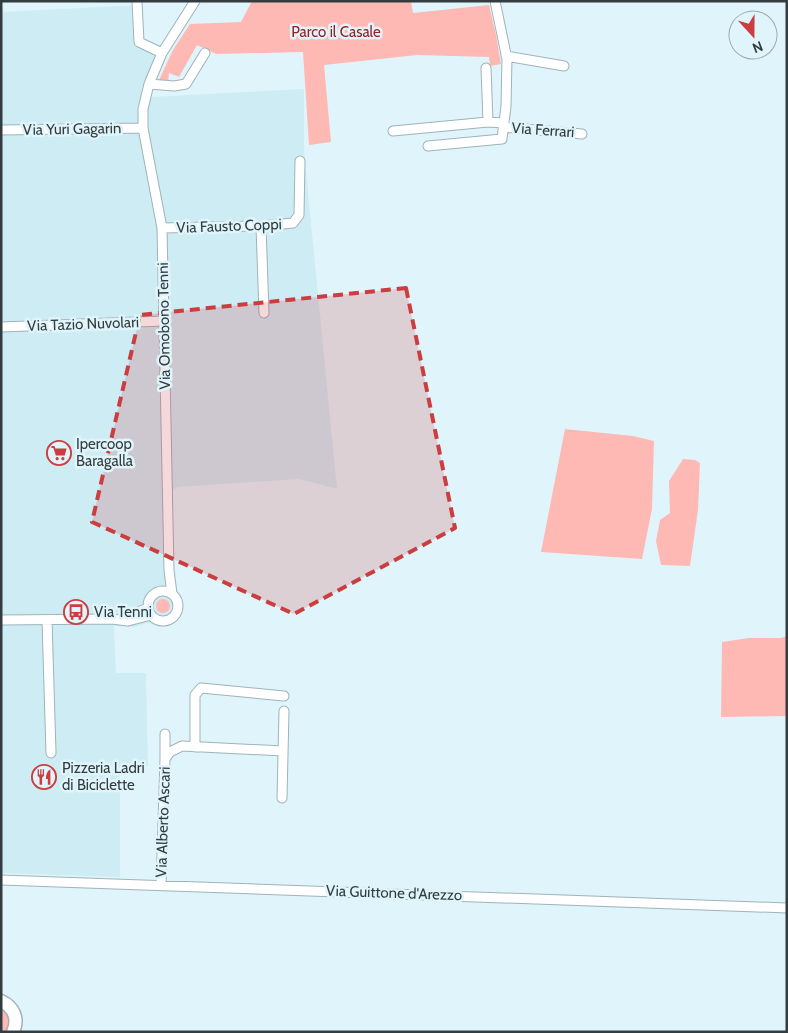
<svg xmlns="http://www.w3.org/2000/svg" width="788" height="1033" viewBox="0 0 788 1033" font-family="Cabin,sans-serif">
<rect width="100%" height="100%" fill="#e0f5fb"/>
<path fill="#cdecf4" d="M 141,5 L 143,39 L 168,50 L 153,85 L 151,97 L 304,89 L 304,151 L 337,489 L 299,479 L 177,487 L 173,490 L 172,566 L 174,589 L 179,598 L 179,614 L 173,621 L 166,625 L 156,625 L 147,623 L 135,627 L 114,626 L 116,673 L 146,673 L 148,766 L 120,768 L 120,877 L 1,873 L 1,12 Z"/>
<path fill="#ffb9b4" d="M 252,1 L 411,1 L 413,13 L 489,5 L 496,35 L 501,64 L 490,66 L 489,57 L 417,55 L 324,65 L 331,142 L 309,145 L 303,52 L 216,54 L 197,45 L 179,77 L 169,73 L 168,83 L 159,80 L 173,50 L 190,24 L 241,22 Z
M 565,429 L 633,436 L 654,441 L 652,509 L 642,559 L 541,552 Z
M 683,459 L 695,460 L 700,463 L 698,510 L 690,566 L 661,565 L 656,541 L 660,520 L 670,513 L 669,481 Z
M156 606a7 7 0 1 1 14 0a7 7 0 1 1-14 0Z
M 787,636 L 787,716 L 721,717 L 722,642 L 749,638 L 781,638 Z
M 1,1008 L 10,1017 L 8,1032 L 1,1032 Z"/>
<g fill="none" stroke-linecap="round" stroke-linejoin="round">
<defs>
<path id="street" d="M 137,1 L 139,42 L 162,53
M 506,56 L 564,66
M 486,68 L 488,122
M 149,84 L 174,86 L 186,84 L 205,53
M 503,127 L 582,134
M 1,130 L 143,128
M 393,131 L 488,122 L 504,123
M 428,146 L 502,139 L 506,106 L 507,59 L 495,1
M 261,226 L 264,313
M 162,228 L 261,226 L 293,223 L 299,215 L 300,161
M 1,327 L 164,321
M148 606a15 15 0 1 1 30 0a15 15 0 1 1-30 0Z
M 172,594 L 169,570 L 162,228 L 143,128 L 143,109 L 149,84 L 162,53 L 195,1
M 125,617 L 148,608
M 1,620 L 112,619 L 128,621 L 151,615
M 47,620 L 51,753
M 165,734 L 165,759
M 195,747 L 195,695 L 201,688 L 284,696
M 282,798 L 284,711
M 1,880 L 787,908
M 161,885 L 165,759 L 170,752 L 182,746 L 283,751"/>
<path id="primary" d="M 1,1001 C 14,1007 19,1019 13,1032"/>
</defs>
<use href="#street" stroke="#9fb3b9" stroke-width="11"/>
<use href="#primary" stroke="#9fb3b9" stroke-width="15"/>
<use href="#street" stroke="#fff" stroke-width="9"/>
<use href="#primary" stroke="#fff" stroke-width="12"/>
</g>
<path fill="#cc3d40" fill-opacity="0.2" stroke="#cc3d40" stroke-width="4" stroke-dasharray="10 6" stroke-linejoin="round" d="M 406,288 L 455,528 L 294,614 L 92,522 L 140,315 Z"/>
<defs>
<symbol id="supermarket-ring" viewBox="-11 -11 22 22"><circle r="9.5" fill="#e0f5fb" stroke="#cc3d40" stroke-width="1.5"/><path d="M-6-5.5h2.5l.6 2H6L4.5 2H-2.5L-4.4-4H-6ZM-1.5 3.2a1.3 1.3 0 1 0 .1 0ZM3 3.2a1.3 1.3 0 1 0 .1 0Z" fill="#cc3d40"/></symbol>
<symbol id="bus-ring" viewBox="-11 -11 22 22"><circle r="9.5" fill="#e0f5fb" stroke="#cc3d40" stroke-width="1.5"/><path d="M-5-6H5V4H4V6H2V4H-2V6H-4V4H-5ZM-3.5-4V0h7V-4ZM-3.5 1.2v1.5H-2V1.2ZM2 1.2v1.5H3.5V1.2Z" fill="#cc3d40"/></symbol>
<symbol id="restaurant-ring" viewBox="-11 -11 22 22"><circle r="9.5" fill="#e0f5fb" stroke="#cc3d40" stroke-width="1.5"/><path d="M-5-6h1v4h1v-4h1v4h1v-4h1v5L-1.5 .5V6h-2V.5L-5-1ZM5-6V6H3V1.5H1.5Q1.5-4 5-6Z" fill="#cc3d40"/></symbol>
</defs>
<g fill-rule="evenodd">
<use href="#supermarket-ring" x="45" y="439" width="28" height="28"/>
<use href="#bus-ring" x="62" y="598" width="28" height="28"/>
<use href="#restaurant-ring" x="30" y="763" width="28" height="28"/>
</g>
<g text-anchor="middle" stroke-width="5" stroke-linejoin="round" paint-order="stroke">
<g font-size="15" fill="#962127" stroke="#e0f5fb">
<text x="336" y="37">Parco il Casale</text>
</g>
<g font-size="15" fill="#333c3e" stroke="#e0f5fb">
<text transform="translate(72 129) rotate(-1)" y="5">Via Yuri Gagarin</text>
<text transform="translate(543 130) rotate(4)" y="5">Via Ferrari</text>
<text transform="translate(229 226) rotate(-2)" y="5">Via Fausto Coppi</text>
<text transform="translate(83 324) rotate(-2)" y="5">Via Tazio Nuvolari</text>
<text transform="translate(164 326) rotate(-91)" y="5">Via Omobono Tenni</text>
<text transform="translate(163 822) rotate(-88)" y="5">Via Alberto Ascari</text>
<text transform="translate(394 893) rotate(2)" y="5">Via Guittone d'Arezzo</text>
</g>
<g font-size="15" fill="#333c3e" stroke="#e0f5fb" text-anchor="start">
<text x="76" y="449">Ipercoop<tspan x="76" dy="17">Baragalla</tspan></text>
<text x="94" y="617">Via Tenni</text>
<text x="62" y="773">Pizzeria Ladri<tspan x="62" dy="17">di Biciclette</tspan></text>
</g>
</g>
<rect width="788" height="1033" fill="none" stroke="#333c3e" stroke-width="5"/>
<g transform="translate(753 35) rotate(159)"><circle r="24" fill="#e0f5fb" stroke="#9babaf"/>
<path d="M0-4L9 19L0 12L-9 19Z" fill="#cc3d40"/>
<text y="-8" font-size="14" font-weight="bold" text-anchor="middle" fill="#333c3e">N</text>
</g>
</svg>
